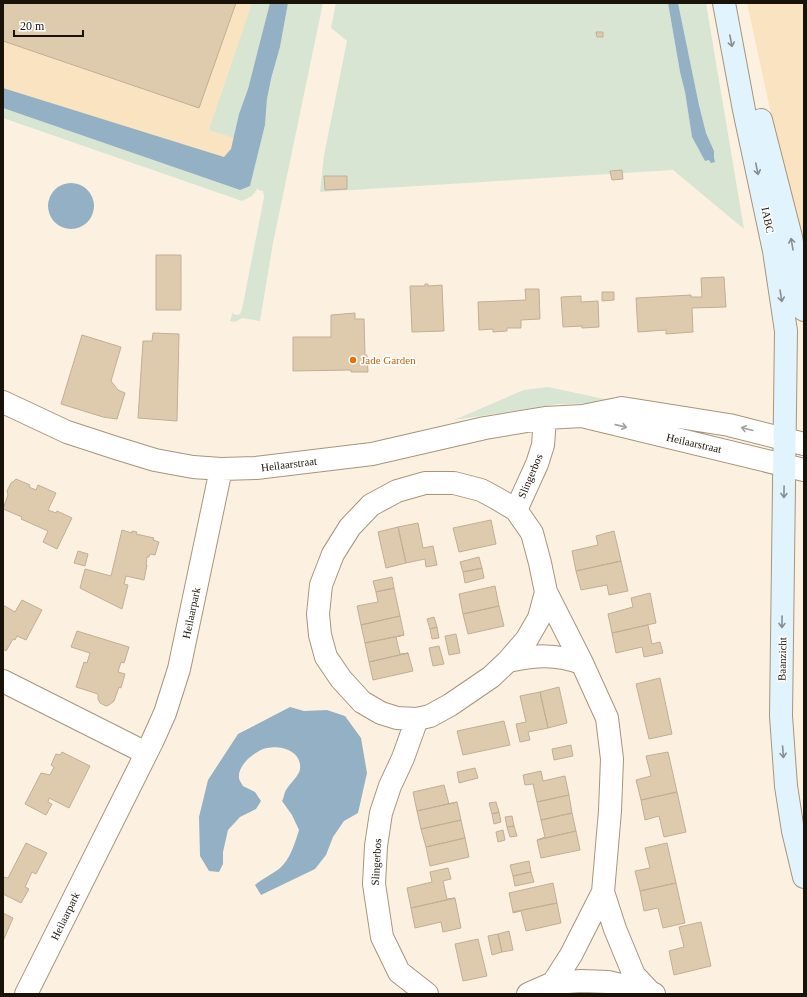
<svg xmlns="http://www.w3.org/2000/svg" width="807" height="997" viewBox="0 0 807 997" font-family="'Times New Roman',serif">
<rect width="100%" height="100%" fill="#fcf1e1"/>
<path fill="#fae3c1" d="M 3,3 L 285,3 L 237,166 L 3,89 Z
M 747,3 L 804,3 L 804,266 L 748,8 Z"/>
<path fill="#d8e5d3" d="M 252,3 L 270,3 L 248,89 L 239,114 L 234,138 L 209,130 Z
M 288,3 L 323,3 L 273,243 L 260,321 L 242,318 L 235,322 L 230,321 L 233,312 L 234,314 L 237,315 L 240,314 L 242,309 L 264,197 L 263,191 L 258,190 L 258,188 L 252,196 L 242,201 L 3,118 L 3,108 L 240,190 L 250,186 L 265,125 L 267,99 L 271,79 L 280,47 Z
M 336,3 L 668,3 L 680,72 L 685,92 L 692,137 L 705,161 L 714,158 L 714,151 L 706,133 L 699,105 L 678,3 L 706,3 L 744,229 L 673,170 L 320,192 L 324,155 L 347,41 L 331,28 Z
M 548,387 L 623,403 L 558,404 L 454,420 L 524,390 Z"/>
<path fill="#93b0c5" d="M 270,3 L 288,3 L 280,47 L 271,79 L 267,99 L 265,125 L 250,186 L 240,190 L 3,108 L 3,88 L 224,157 L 231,149 L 239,114 L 248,89 Z
M 668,3 L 678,3 L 699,105 L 706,133 L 714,151 L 714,158 L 715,162 L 711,163 L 709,160 L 705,161 L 692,137 L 685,92 L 680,72 Z
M48 206a23 23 0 1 1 46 0a23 23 0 1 1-46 0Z
M 290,707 L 304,711 L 327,710 L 345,716 L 361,738 L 367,773 L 358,813 L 344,821 L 333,837 L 326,855 L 315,869 L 261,895 L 255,885 C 263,878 271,875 279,869 C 290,860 295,843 299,830 L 292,815 L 282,801 C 284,798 284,793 286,790 C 290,783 299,776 300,769 C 302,751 281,745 267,748 C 256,750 237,765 239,778 C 239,780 242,784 243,786 L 255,792 L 261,801 L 256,809 L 240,817 L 228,830 L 223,852 L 223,864 L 219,872 L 209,871 L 200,856 L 199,817 L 208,780 L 238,734 Z"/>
<path fill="#decbae" stroke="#c1af95" d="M 3,3 L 236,3 L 199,108 L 3,41 Z
M 596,32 L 603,32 L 603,37 L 597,37 Z
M 622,170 L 623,179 L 612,180 L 610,171 Z
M 324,176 L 347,176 L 347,189 L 325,190 Z
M 156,255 L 181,255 L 181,310 L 156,310 Z
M 724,277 L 726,307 L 692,308 L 693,332 L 666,334 L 666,330 L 638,332 L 636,298 L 691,295 L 691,297 L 702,297 L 701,278 Z
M 425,284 L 428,284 L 428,286 L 442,285 L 444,331 L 412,332 L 410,286 L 425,286 Z
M 525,289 L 539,289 L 540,319 L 521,320 L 521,328 L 507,328 L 507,331 L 493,332 L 493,329 L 479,330 L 478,302 L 526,300 Z
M 602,292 L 614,292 L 614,300 L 602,301 Z
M 581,296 L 581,302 L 598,301 L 599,327 L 582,328 L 582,326 L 563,327 L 561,297 Z
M 355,313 L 355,319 L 364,319 L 365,355 L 367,355 L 368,372 L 351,372 L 351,370 L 293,371 L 293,337 L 331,337 L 331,315 Z
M 153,333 L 179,334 L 177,421 L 138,418 L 143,341 L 152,341 Z
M 82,335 L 121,347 L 111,381 L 118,390 L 125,393 L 117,419 L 103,417 L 61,404 Z
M 16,479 L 30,485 L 29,487 L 36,490 L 38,485 L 56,493 L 48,510 L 56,513 L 57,511 L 72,518 L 57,549 L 43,542 L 48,531 L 21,519 L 22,517 L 3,509 L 8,495 L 7,491 L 11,483 L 14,481 Z
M 491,520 L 496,544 L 459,552 L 453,528 Z
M 418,523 L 423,548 L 433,546 L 437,565 L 426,567 L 425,559 L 406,563 L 398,527 Z
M 398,527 L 406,563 L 386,568 L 378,532 Z
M 122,530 L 132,533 L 132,531 L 137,532 L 136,534 L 154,538 L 153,540 L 159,542 L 155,555 L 150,554 L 149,557 L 147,557 L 146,565 L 147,565 L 144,580 L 126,576 L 124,584 L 128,585 L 122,609 L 80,588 L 85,569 L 111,576 Z
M 614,531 L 621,561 L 576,571 L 572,551 L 598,545 L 596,536 Z
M 78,551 L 88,554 L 85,566 L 74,563 Z
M 479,557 L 482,568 L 463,572 L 460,562 Z
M 621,561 L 628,591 L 609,595 L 607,585 L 581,590 L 576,571 Z
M 482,568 L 484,578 L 465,583 L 463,572 Z
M 392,577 L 394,588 L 376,592 L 373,581 Z
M 495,586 L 499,606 L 463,614 L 459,594 Z
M 394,588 L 400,616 L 361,625 L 357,606 L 378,602 L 376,592 Z
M 650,593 L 656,623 L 612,633 L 608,614 L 633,607 L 631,598 Z
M 22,600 L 42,610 L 26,640 L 17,636 L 15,640 L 13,639 L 6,651 L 3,649 L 3,605 L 15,612 Z
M 499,606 L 504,626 L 468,634 L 463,614 Z
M 400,616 L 404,635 L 365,643 L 361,625 Z
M 434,617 L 437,627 L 430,629 L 427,619 Z
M 648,625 L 652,644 L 660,642 L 663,653 L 644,657 L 642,647 L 616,653 L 612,633 Z
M 437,627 L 439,638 L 432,639 L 430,629 Z
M 77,631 L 129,647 L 124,663 L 121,662 L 118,672 L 125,674 L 121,688 L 119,687 L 114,701 L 109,705 L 106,706 L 100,703 L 98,699 L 98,694 L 76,687 L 84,662 L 87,663 L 90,653 L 71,647 Z
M 456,634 L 460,653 L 449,655 L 445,636 Z
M 404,635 L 396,637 L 400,654 L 408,653 L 369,662 L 365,643 Z
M 439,646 L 444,664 L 433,666 L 429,648 Z
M 408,653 L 413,671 L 373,680 L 369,662 Z
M 660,678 L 672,734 L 649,739 L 636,684 Z
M 559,687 L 567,723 L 548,728 L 540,692 Z
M 540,692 L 548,728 L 528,732 L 530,740 L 520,742 L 516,724 L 526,722 L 520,696 Z
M 504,721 L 510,745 L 463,755 L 457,731 Z
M 571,745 L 573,756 L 554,760 L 552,749 Z
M 62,752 L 90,766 L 69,808 L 49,798 L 48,802 L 52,804 L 46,815 L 25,804 L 41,773 L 50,775 L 54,767 L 51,765 L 56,754 L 60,755 Z
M 668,752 L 677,792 L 641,800 L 636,780 L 651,776 L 646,756 Z
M 475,768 L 478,778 L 459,783 L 457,772 Z
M 541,771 L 543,781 L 565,776 L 569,795 L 537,802 L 533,784 L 525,785 L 523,775 Z
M 444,785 L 449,804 L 457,802 L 417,811 L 413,792 Z
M 677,792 L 686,832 L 664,837 L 659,816 L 645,820 L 641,800 Z
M 569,795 L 572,813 L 541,820 L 537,802 Z
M 457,802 L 461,820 L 421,829 L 417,811 Z
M 496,802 L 499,812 L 492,814 L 489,803 Z
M 499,812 L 501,822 L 494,824 L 492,814 Z
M 572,813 L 576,831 L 537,840 L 545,837 L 541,820 Z
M 512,816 L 514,826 L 507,827 L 505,817 Z
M 461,820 L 465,838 L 426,847 L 421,829 Z
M 514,826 L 517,836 L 510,837 L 507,827 Z
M 503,830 L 505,840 L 498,842 L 496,832 Z
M 576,831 L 580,850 L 541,858 L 537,840 Z
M 465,838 L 469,857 L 430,866 L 426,847 Z
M 26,843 L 47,853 L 36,874 L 32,872 L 25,887 L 29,889 L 21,903 L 3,894 L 3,877 L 8,878 Z
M 667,843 L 676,883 L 640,891 L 635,871 L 650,868 L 645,848 Z
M 529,861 L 531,872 L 513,876 L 510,865 Z
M 448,868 L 451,879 L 443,881 L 447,899 L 455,898 L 411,908 L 407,888 L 432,882 L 430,872 Z
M 531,872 L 534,882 L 515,886 L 513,876 Z
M 553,883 L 557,903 L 513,912 L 509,893 Z
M 676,883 L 685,923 L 663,928 L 658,908 L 644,911 L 640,891 Z
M 455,898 L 461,928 L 443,932 L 441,922 L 415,928 L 411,908 Z
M 557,903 L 561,923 L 526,931 L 521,911 L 513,913 L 513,912 Z
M 3,913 L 13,918 L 3,941 Z
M 701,922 L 711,966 L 674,975 L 669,951 L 684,947 L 679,927 Z
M 509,931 L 513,950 L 502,952 L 498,934 Z
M 498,934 L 502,952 L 492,955 L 488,936 Z
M 478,939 L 487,976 L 463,981 L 455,944 Z"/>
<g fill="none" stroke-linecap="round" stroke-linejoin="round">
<defs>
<path id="street" d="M 3,402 L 67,432 L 116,448 L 155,460 L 193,467 L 221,469 L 256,468 L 372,454 L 485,428 L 545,418 L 583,416 L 622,408 L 729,425 L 804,444
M 586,417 L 804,470
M 516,510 L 537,464 L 543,445 L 545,418
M 546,592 L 539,618 L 527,639 L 508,661 L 491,677 L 450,705 L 430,716 L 417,719 L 397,718 L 381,713 L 362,702 L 341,679 L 326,657 L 320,635 L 318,614 L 321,585 L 333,554 L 350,527 L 371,505 L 397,491 L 425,483 L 454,483 L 481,490 L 496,498 L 516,510 L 532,533 L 540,563 L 546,592 L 582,663 L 607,718 L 612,759 L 610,811 L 603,892 L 615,929 L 634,975 L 650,992 L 654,994
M 508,661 C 538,655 554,654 582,663
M 3,681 L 146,753
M 417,719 L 403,758 L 390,786 L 381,813 L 376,846 L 374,884 L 382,937 L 399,972 L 427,994
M 553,983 L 581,981 L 608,982 L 650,992
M 26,994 L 152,742 L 165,713 L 179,669 L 221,469
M 528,994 L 553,983 L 571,955 L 603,892"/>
<path id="secondary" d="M 724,3 L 744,110 L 774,251 L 786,331 L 781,716 L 786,786 L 793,831 L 804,877
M 761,120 L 791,237 L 804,310"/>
</defs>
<use href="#street" stroke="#a6957c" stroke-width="24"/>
<use href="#secondary" stroke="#a6957c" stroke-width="24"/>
<use href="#street" stroke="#fff" stroke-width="22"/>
<use href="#secondary" stroke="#e1f3fd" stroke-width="22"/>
</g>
<defs><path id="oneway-shaft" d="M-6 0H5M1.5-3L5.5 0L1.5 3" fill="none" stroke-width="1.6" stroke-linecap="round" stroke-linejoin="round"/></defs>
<g stroke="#878e8f">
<use href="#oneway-shaft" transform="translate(731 41) rotate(79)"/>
<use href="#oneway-shaft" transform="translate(757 169) rotate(78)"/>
<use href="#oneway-shaft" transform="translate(792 244) rotate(-100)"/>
<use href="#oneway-shaft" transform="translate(781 296) rotate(81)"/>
<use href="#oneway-shaft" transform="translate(784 492) rotate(91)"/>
<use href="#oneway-shaft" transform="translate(782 622) rotate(91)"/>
<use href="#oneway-shaft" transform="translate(783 752) rotate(86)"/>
</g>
<g stroke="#a3a09d">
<use href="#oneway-shaft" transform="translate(621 426) rotate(13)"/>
<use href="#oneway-shaft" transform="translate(747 429) rotate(-165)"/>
</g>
<circle fill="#e8710a" stroke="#fff" stroke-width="1.5" cx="353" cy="360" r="4"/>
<g text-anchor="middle" stroke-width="3" stroke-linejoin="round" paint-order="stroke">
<g font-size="11" fill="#191209" stroke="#fff">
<text transform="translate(768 220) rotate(79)" y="4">IABC</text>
<text transform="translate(694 443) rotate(13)" y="4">Heilaarstraat</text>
<text transform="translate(289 464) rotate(-7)" y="4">Heilaarstraat</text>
<text transform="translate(530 476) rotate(-67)" y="4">Slingerbos</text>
<text transform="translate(191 613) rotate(-78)" y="4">Heilaarpark</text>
<text transform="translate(782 659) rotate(-89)" y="4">Baanzicht</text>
<text transform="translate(376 862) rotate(-87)" y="4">Slingerbos</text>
<text transform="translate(65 916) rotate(-64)" y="4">Heilaarpark</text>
</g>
<g font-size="11" fill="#c56008" stroke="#fff" text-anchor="start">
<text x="361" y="364">Jade Garden</text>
</g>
</g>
<rect width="807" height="997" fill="none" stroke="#191209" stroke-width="8"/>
<path d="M14 30v6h69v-6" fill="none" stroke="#191209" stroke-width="2"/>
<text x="20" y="30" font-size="12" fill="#191209" stroke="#ffffff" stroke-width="3" paint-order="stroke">20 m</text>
</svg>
